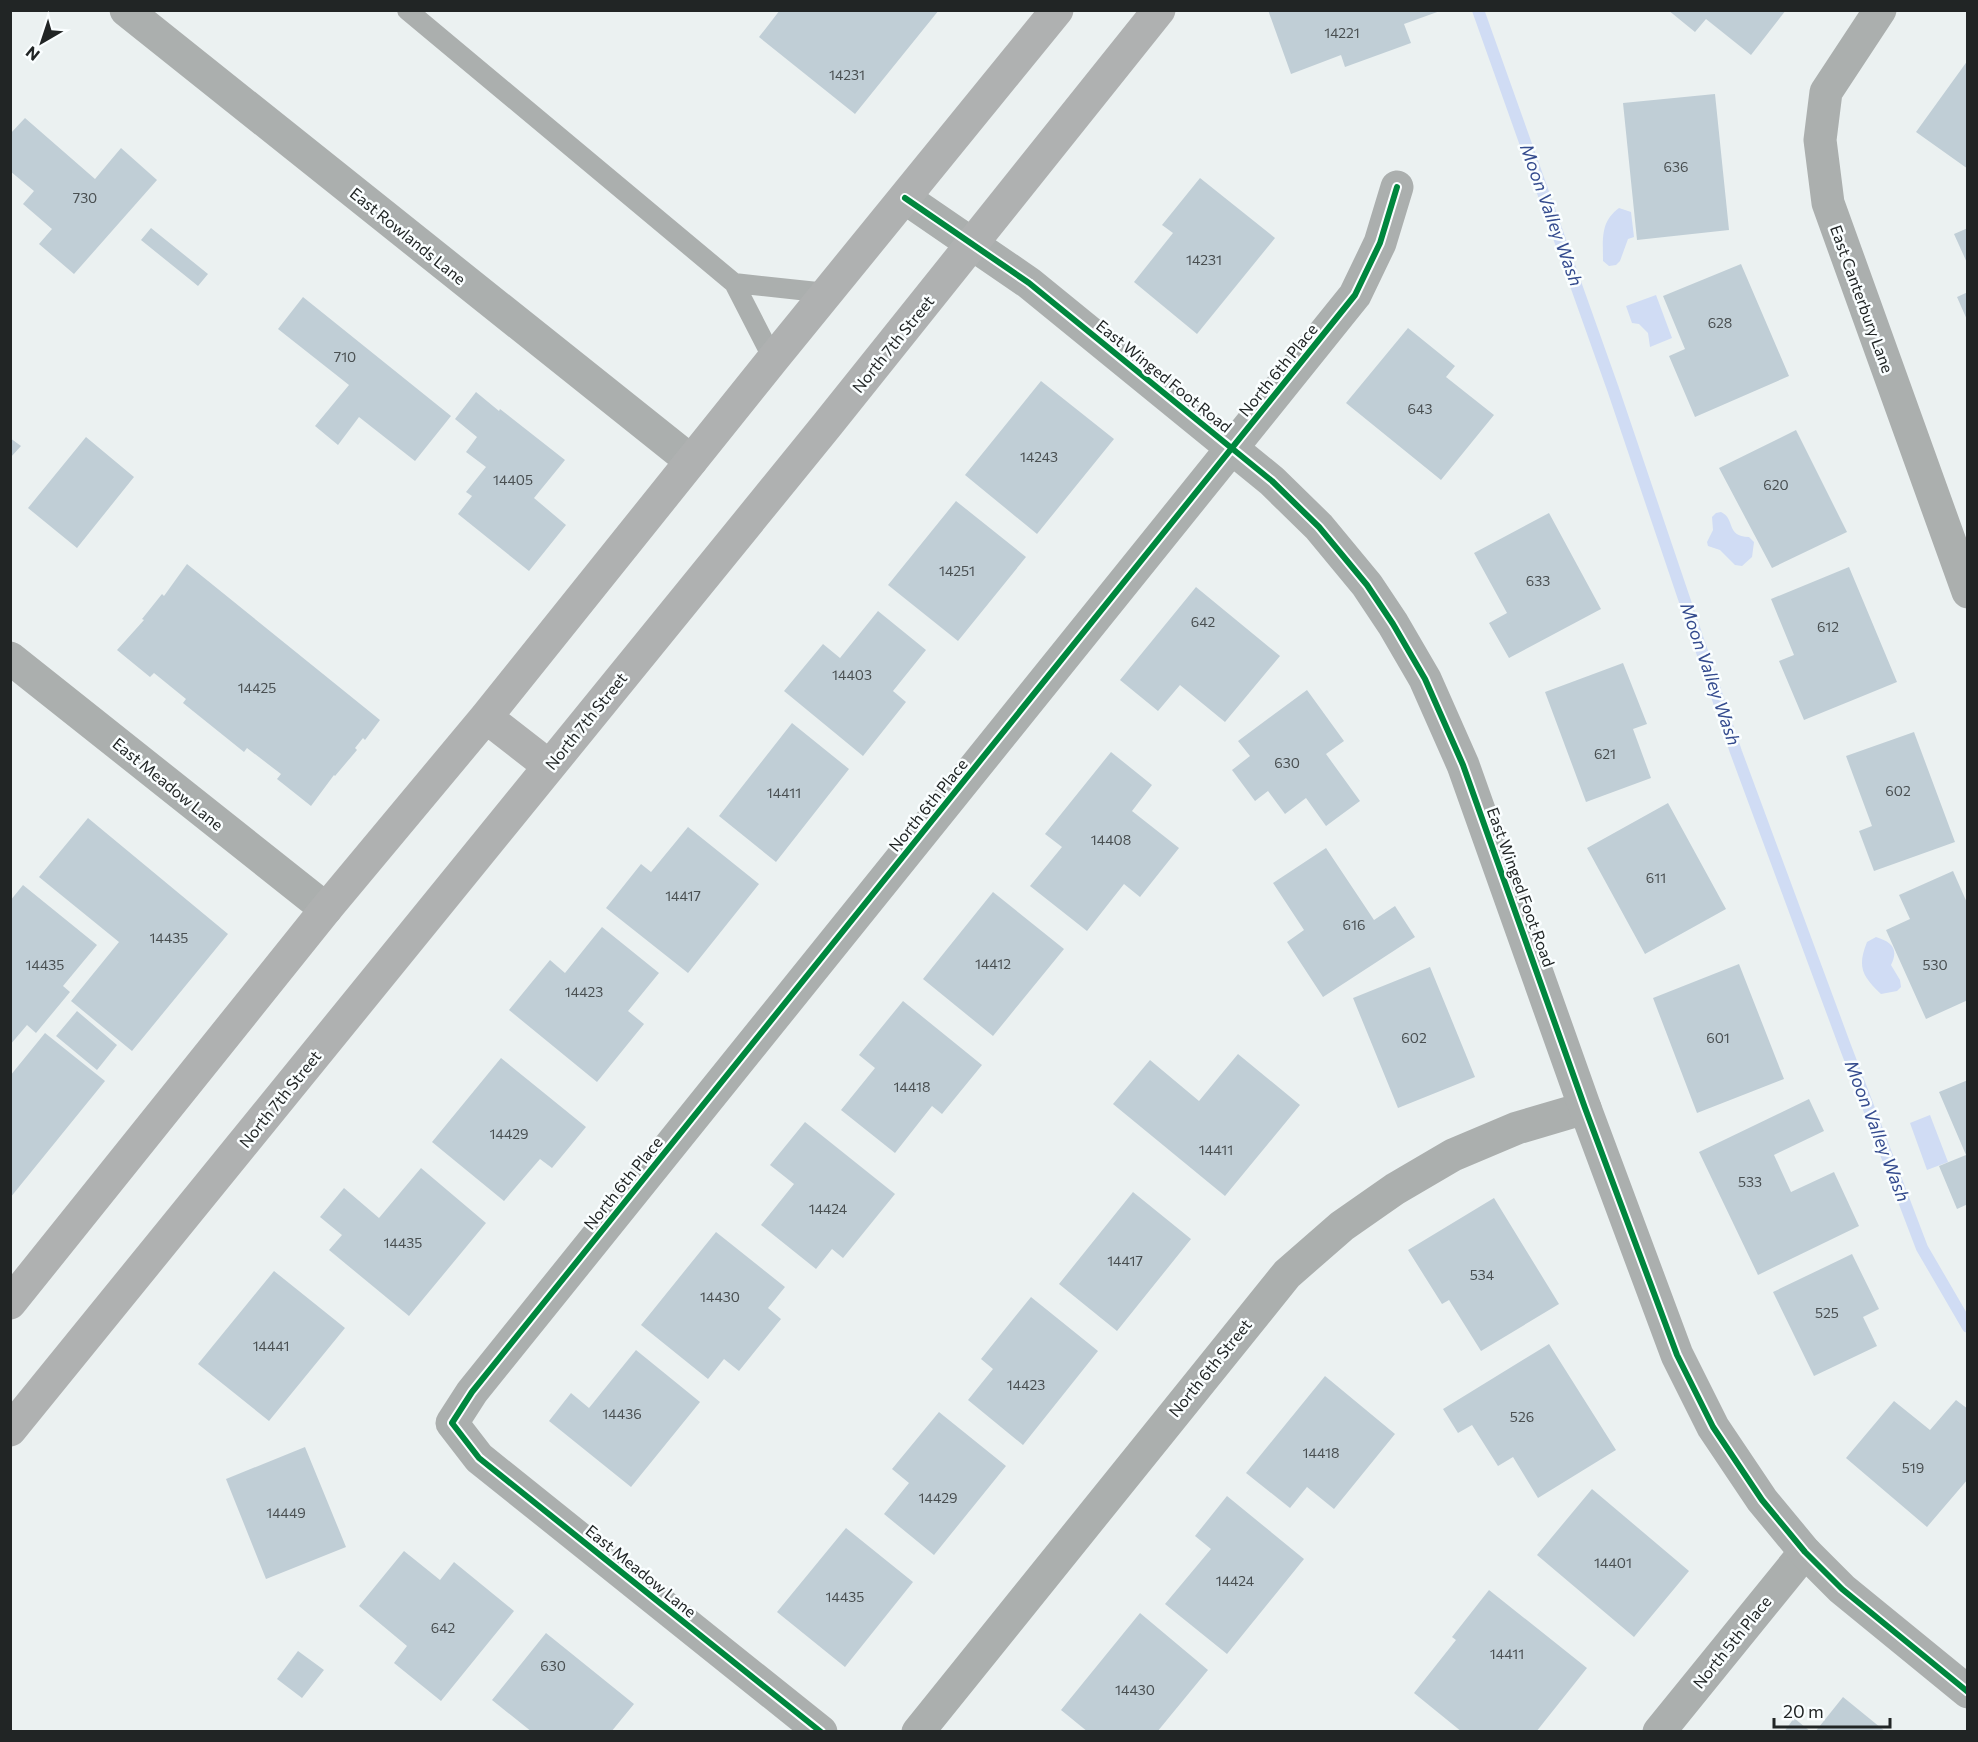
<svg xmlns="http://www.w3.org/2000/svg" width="1978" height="1742" viewBox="0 0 1978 1742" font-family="Commissioner,sans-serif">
<rect width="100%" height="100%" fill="#ebf1f1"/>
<path fill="#d0dcf4" d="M 1619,208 L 1631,212 L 1634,237 L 1628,239 L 1620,261 L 1616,265 L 1609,266 L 1603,261 C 1603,239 1600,222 1619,208 Z
M 1656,295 L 1672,338 L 1650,347 L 1648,333 L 1639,324 L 1632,323 L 1626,306 Z
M 1721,512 C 1736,519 1725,536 1749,537 L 1754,542 L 1752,557 L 1742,566 L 1735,565 L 1720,550 L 1708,546 L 1707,542 L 1713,530 L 1712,517 L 1716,513 Z
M 1876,937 C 1892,942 1899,949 1891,965 L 1900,980 L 1901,987 L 1897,991 L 1881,994 C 1862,976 1857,967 1867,942 Z
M 1930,1115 L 1948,1162 L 1927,1170 L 1910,1123 Z"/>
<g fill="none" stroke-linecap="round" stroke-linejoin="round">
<path stroke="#d0dcf4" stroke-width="12" d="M 1478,10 L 1613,389 L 1736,752 L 1845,1046 L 1922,1248 L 1968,1327"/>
</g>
<path fill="#c0ced6" d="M 780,10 L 939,10 L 855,114 L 759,37 Z
M 1268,10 L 1440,10 L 1440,11 L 1404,24 L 1411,43 L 1345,67 L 1341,55 L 1291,74 Z
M 1668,10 L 1786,10 L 1751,55 L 1706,19 L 1695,32 Z
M 1968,60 L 1968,169 L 1916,132 Z
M 1715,94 L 1729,230 L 1637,240 L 1623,103 Z
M 25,118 L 95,179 L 121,148 L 157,180 L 74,274 L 39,244 L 52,229 L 23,204 L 34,191 L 10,171 L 10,134 Z
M 1200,178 L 1275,238 L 1197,334 L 1134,282 L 1173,233 L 1162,225 Z
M 151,228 L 208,274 L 198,286 L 141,240 Z
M 1968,228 L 1968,265 L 1954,234 Z
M 1741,264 L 1789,376 L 1695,417 L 1669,356 L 1685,349 L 1663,296 Z
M 1968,292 L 1968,322 L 1957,297 Z
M 303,297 L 451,416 L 415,461 L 359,417 L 338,445 L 315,426 L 349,385 L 278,329 Z
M 1408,328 L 1455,366 L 1446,377 L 1494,415 L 1441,480 L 1346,403 Z
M 1041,381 L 1114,439 L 1037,534 L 965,475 Z
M 476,392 L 499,411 L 500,409 L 565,460 L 534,498 L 566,525 L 529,571 L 458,514 L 472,496 L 466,492 L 486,467 L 466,452 L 477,437 L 455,419 Z
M 1796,430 L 1847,532 L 1772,568 L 1719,468 Z
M 86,437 L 134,477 L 77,548 L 28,508 Z
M 10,438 L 21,446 L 10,458 Z
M 956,501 L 1026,557 L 958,641 L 888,585 Z
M 1549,513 L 1601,609 L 1509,658 L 1489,623 L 1507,613 L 1474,553 Z
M 187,564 L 380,720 L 365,740 L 363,738 L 355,748 L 357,750 L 335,776 L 334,775 L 311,806 L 277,779 L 281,774 L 247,748 L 244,752 L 183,703 L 186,699 L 154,673 L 150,677 L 117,650 L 144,620 L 142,619 L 162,594 L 164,596 Z
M 1849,567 L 1897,682 L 1804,720 L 1779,661 L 1794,655 L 1771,599 Z
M 1196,587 L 1280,656 L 1225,722 L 1180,685 L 1158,711 L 1120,680 Z
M 878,611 L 926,650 L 893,691 L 906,702 L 863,756 L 784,691 L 823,644 L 840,658 Z
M 1623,663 L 1647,724 L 1633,729 L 1651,778 L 1586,802 L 1545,692 Z
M 1307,690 L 1344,741 L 1326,754 L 1360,801 L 1326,826 L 1306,798 L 1285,814 L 1268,791 L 1255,801 L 1232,770 L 1250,756 L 1238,741 Z
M 792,723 L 849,769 L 776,862 L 719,816 Z
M 1914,732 L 1955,842 L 1874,871 L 1859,831 L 1872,826 L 1846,756 Z
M 1111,752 L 1152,785 L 1132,811 L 1179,848 L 1140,897 L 1124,884 L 1087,931 L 1030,886 L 1062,847 L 1045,834 Z
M 1668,803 L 1726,909 L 1645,954 L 1587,848 Z
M 88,818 L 228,934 L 132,1051 L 71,1001 L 119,942 L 39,877 Z
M 688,827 L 759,884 L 688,973 L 606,908 L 641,864 L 651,872 Z
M 1326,848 L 1374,920 L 1395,906 L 1415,937 L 1323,997 L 1287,942 L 1304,930 L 1273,883 Z
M 1953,871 L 1968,905 L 1968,1000 L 1926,1019 L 1886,930 L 1910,919 L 1899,895 Z
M 23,885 L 97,945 L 63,986 L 70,992 L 36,1033 L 27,1025 L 10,1045 L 10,901 Z
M 993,892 L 1064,949 L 993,1036 L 923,979 Z
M 602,927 L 659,973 L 628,1011 L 644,1024 L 597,1082 L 509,1010 L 550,960 L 565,973 Z
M 1739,964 L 1784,1079 L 1697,1113 L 1653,998 Z
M 1430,967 L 1475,1077 L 1398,1108 L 1353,998 Z
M 903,1001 L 982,1065 L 942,1114 L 932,1106 L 895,1153 L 841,1110 L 875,1068 L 859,1055 Z
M 77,1011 L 117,1045 L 97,1070 L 56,1036 Z
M 45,1033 L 105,1081 L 10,1198 L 10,1076 Z
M 1238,1054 L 1300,1105 L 1225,1196 L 1113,1104 L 1150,1060 L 1199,1101 Z
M 501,1058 L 586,1127 L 552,1168 L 540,1159 L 504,1201 L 432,1142 Z
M 1968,1080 L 1968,1204 L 1957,1209 L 1939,1166 L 1966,1155 L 1939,1092 Z
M 1809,1099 L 1824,1131 L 1774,1155 L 1791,1192 L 1834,1172 L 1859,1226 L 1758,1275 L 1699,1152 Z
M 805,1122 L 895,1194 L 843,1258 L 832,1249 L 816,1269 L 761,1225 L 794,1184 L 770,1165 Z
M 421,1168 L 486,1223 L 409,1316 L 329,1250 L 342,1235 L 320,1217 L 344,1188 L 379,1218 Z
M 1133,1192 L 1191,1239 L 1117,1331 L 1059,1284 Z
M 1494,1198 L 1559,1304 L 1481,1351 L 1449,1300 L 1442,1304 L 1408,1250 Z
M 716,1232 L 785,1287 L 768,1308 L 781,1319 L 739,1371 L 724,1359 L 708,1379 L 641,1325 Z
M 1852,1254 L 1879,1309 L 1863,1317 L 1877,1346 L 1814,1376 L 1773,1292 Z
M 274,1271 L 345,1328 L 269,1421 L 198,1364 Z
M 1031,1297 L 1098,1351 L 1023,1445 L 968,1400 L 993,1369 L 981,1359 Z
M 1549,1344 L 1616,1450 L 1538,1498 L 1513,1457 L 1498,1466 L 1472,1425 L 1458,1433 L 1443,1409 Z
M 636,1350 L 700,1402 L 631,1487 L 549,1421 L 571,1393 L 589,1408 Z
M 1325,1376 L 1395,1434 L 1334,1509 L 1307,1487 L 1290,1508 L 1246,1473 Z
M 1956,1400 L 1968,1409 L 1968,1479 L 1927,1527 L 1846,1458 L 1894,1401 L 1930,1430 Z
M 939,1412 L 1006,1466 L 934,1555 L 884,1514 L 909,1483 L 892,1469 Z
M 305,1447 L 346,1547 L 266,1579 L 226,1479 Z
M 1592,1489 L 1689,1571 L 1634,1637 L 1537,1555 Z
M 1227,1496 L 1304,1559 L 1227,1654 L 1165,1604 L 1211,1549 L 1195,1536 Z
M 846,1528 L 913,1582 L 845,1667 L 777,1612 Z
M 404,1551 L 440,1580 L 454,1562 L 514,1611 L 441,1701 L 394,1663 L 407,1646 L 359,1606 Z
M 1489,1590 L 1587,1668 L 1536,1732 L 1462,1732 L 1414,1693 L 1456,1640 L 1452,1637 Z
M 1140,1613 L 1208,1670 L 1157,1732 L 1088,1732 L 1061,1710 Z
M 546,1633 L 634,1704 L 611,1732 L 532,1732 L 492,1700 Z
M 298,1651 L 324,1670 L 302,1698 L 277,1679 Z
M 1843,1697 L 1886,1732 L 1815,1732 Z
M 1794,1718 L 1811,1732 L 1784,1732 Z"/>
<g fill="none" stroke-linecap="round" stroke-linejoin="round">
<path stroke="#abafae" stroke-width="20" d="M 407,10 L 734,283
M 773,359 L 734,283 L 827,293"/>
<path stroke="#abafae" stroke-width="33" d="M 126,10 L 691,461
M 1880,10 L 1826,92 L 1820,140 L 1828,203 L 1968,592
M 10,658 L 326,909
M 821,1732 L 479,1458 L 452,1423 L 472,1392 L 1355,295 L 1380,243 L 1397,187
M 918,1732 L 1287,1274 L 1342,1226 L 1395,1189 L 1453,1155 L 1517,1128 L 1585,1108
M 1659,1732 L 1805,1552"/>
<path stroke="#abafae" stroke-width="33" d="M 905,198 L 1029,283 L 1272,481 L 1319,527 L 1367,585 L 1393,624 L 1425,679 L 1463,765 L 1585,1108 L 1677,1355 L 1713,1427 L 1762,1500 L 1805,1552 L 1842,1589 L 1968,1692"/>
<path stroke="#afb1b1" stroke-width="33" d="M 486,717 L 549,766
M 10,1303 L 326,909 L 486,717 L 773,359 L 1057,10
M 10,1430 L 827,425 L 1159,10"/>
<defs>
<path id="cycleway" d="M 905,198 L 1029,283 L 1272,481 L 1319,527 L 1367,585 L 1393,624 L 1425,679 L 1463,765 L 1585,1108 L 1677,1355 L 1713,1427 L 1762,1500 L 1805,1552 L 1842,1589 L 1968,1692
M 821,1732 L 479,1458 L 452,1423 L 472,1392 L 1355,295 L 1380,243 L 1397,187"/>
</defs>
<use href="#cycleway" stroke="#fafeff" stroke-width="10"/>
<use href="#cycleway" stroke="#00873e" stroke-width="6"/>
</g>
<g text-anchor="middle" stroke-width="5" stroke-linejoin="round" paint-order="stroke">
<g font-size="14" fill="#494f51">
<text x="1342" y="38">14221</text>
<text x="847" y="80">14231</text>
<text x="1676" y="172">636</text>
<text x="85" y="203">730</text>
<text x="1204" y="265">14231</text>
<text x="1720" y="328">628</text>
<text x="345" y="362">710</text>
<text x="1420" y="414">643</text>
<text x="1039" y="462">14243</text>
<text x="513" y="485">14405</text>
<text x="1776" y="490">620</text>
<text x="957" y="576">14251</text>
<text x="1538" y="586">633</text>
<text x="1203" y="627">642</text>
<text x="1828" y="632">612</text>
<text x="852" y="680">14403</text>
<text x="257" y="693">14425</text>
<text x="1605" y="759">621</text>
<text x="1287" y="768">630</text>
<text x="1898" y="796">602</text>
<text x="784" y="798">14411</text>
<text x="1111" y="845">14408</text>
<text x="1656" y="883">611</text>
<text x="683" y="901">14417</text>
<text x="1354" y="930">616</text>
<text x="169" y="943">14435</text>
<text x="993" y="969">14412</text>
<text x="45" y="970">14435</text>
<text x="1935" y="970">530</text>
<text x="584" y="997">14423</text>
<text x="1414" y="1043">602</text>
<text x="1718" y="1043">601</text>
<text x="912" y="1092">14418</text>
<text x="509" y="1139">14429</text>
<text x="1216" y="1155">14411</text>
<text x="1750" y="1187">533</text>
<text x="828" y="1214">14424</text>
<text x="403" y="1248">14435</text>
<text x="1125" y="1266">14417</text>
<text x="1482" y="1280">534</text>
<text x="720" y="1302">14430</text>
<text x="1827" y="1318">525</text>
<text x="271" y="1351">14441</text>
<text x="1026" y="1390">14423</text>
<text x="622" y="1419">14436</text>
<text x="1522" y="1422">526</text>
<text x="1321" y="1458">14418</text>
<text x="1913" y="1473">519</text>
<text x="938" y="1503">14429</text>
<text x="286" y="1518">14449</text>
<text x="1613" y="1568">14401</text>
<text x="1235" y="1586">14424</text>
<text x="845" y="1602">14435</text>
<text x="443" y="1633">642</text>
<text x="1507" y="1659">14411</text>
<text x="553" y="1671">630</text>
<text x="1135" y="1695">14430</text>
</g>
<g font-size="16" fill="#212525" stroke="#fafeff">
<text transform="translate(408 236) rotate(39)" y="6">East Rowlands Lane</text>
<text transform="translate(1862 299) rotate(70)" y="6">East Canterbury Lane</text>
<text transform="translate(893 344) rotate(-51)" y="6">North 7th Street</text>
<text transform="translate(1278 370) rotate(-51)" y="6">North 6th Place</text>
<text transform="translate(1164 376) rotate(39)" y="6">East Winged Foot Road</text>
<text transform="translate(586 721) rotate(-51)" y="6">North 7th Street</text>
<text transform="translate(168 784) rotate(39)" y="6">East Meadow Lane</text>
<text transform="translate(928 805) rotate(-51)" y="6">North 6th Place</text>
<text transform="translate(1521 887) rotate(70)" y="6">East Winged Foot Road</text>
<text transform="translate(280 1099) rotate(-51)" y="6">North 7th Street</text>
<text transform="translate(623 1183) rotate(-51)" y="6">North 6th Place</text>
<text transform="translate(1210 1368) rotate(-51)" y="6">North 6th Street</text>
<text transform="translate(641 1571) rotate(39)" y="6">East Meadow Lane</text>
<text transform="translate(1732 1642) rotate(-51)" y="6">North 5th Place</text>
</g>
<g font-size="18" font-style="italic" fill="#344b8e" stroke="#fafeff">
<text transform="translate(1551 215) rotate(70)" y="6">Moon Valley Wash</text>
<text transform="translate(1710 674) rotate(71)" y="6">Moon Valley Wash</text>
<text transform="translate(1877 1131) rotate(69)" y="6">Moon Valley Wash</text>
</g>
</g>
<rect width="1978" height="1742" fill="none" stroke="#212525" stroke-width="24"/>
<g transform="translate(42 42) rotate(219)" stroke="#fafeff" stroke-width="4.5" paint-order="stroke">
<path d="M0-4.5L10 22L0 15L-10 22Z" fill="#212525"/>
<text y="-9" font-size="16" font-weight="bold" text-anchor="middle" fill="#212525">N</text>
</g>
<path d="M1774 1718v9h116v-9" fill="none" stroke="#212525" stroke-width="3"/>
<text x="1783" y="1718" font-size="18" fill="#212525" stroke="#fafeff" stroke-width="4.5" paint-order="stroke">20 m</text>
</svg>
